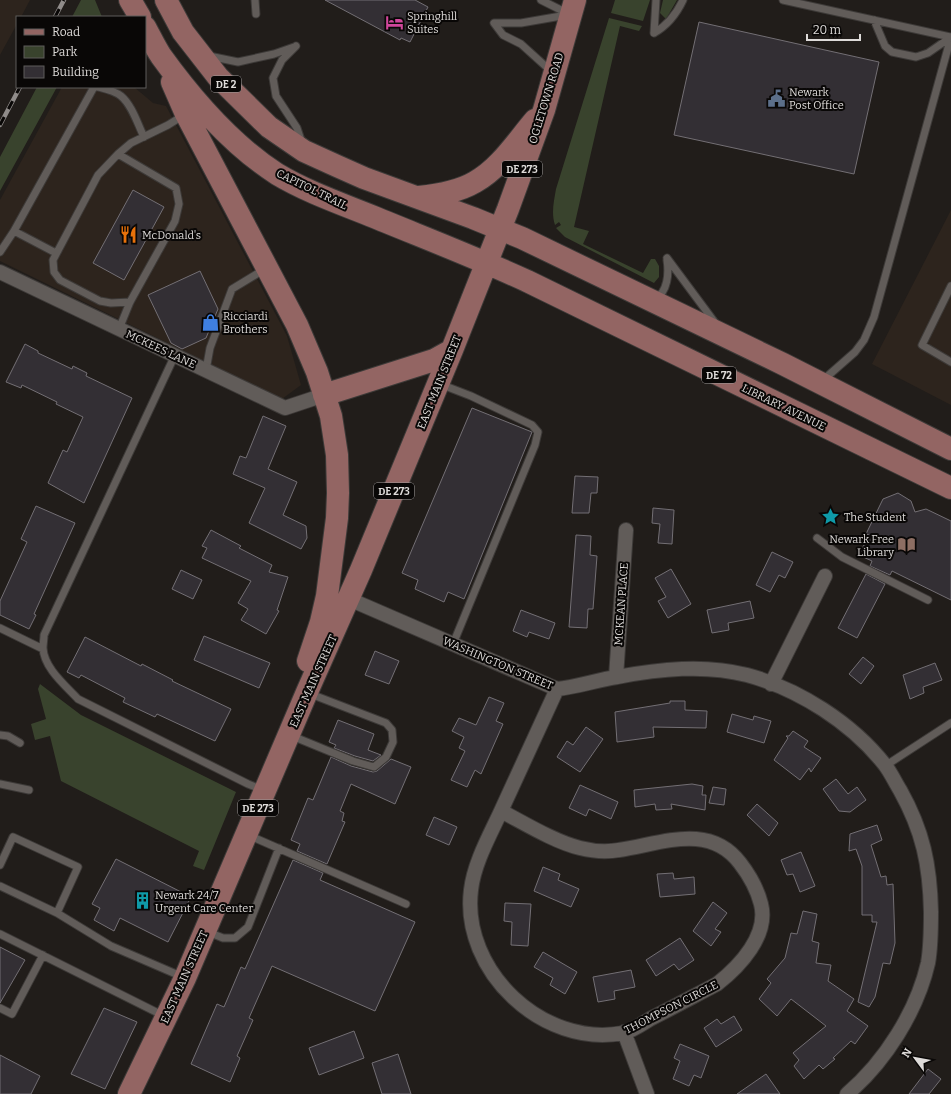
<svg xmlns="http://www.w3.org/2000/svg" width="951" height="1094" viewBox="0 0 951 1094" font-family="Bitter,serif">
<rect width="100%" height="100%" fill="#211d1a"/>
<path fill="#2d241d" d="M 0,0 L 30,0 L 21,17 L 17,17 L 17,24 L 0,55 Z
M 62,87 L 134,87 L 153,103 L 166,106 L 287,336 L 301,385 L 282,399 L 0,261 L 0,200 Z
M 951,210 L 951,405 L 872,364 Z"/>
<path fill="#39432d" d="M 81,0 L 95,0 L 102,17 L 72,17 Z
M 615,0 L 650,0 L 643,21 L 611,13 Z
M 663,0 L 677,0 L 666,19 L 660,13 Z
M 609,18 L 642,26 L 639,31 L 620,26 L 574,227 L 589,231 L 583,244 L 643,273 L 651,259 L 655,259 L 659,266 L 659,277 L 654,283 L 565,237 L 556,228 L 561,225 L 559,222 L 555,225 C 551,213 554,201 556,189 Z
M 37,87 L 57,87 L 0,191 L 0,157 Z
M 40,684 L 81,715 L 236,792 L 204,870 L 193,866 L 199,851 L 61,781 L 50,736 L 35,740 L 31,724 L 46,719 L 38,689 Z"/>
<path fill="#332f34" stroke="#736f74" d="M 325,0 L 415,0 L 428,7 L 410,42 L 401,38 L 400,40 Z
M 699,22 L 879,62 L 854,174 L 674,135 Z
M 133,190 L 164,207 L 124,280 L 93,263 Z
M 200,271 L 218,309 L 206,338 L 182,349 L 171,343 L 148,295 Z
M 25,344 L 38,351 L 38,353 L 72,369 L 73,366 L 87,373 L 86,376 L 132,398 L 84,503 L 48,483 L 63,450 L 67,452 L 83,417 L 56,404 L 57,402 L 22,385 L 21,388 L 6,382 Z
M 472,408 L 532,432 L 464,599 L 448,592 L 444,602 L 415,589 L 418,580 L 402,573 Z
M 263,416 L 286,426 L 268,469 L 297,482 L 283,515 L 306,526 L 307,538 L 301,549 L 249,523 L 265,488 L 233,474 L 240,456 L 246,458 Z
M 575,476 L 598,477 L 597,493 L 591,493 L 589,513 L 572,513 Z
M 898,493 L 911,501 L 915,512 L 926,509 L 951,521 L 951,600 L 892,571 L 890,575 L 870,566 L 872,561 L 859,555 L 869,535 L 866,534 L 883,499 Z
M 36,506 L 75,523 L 34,614 L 36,615 L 29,629 L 0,615 L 0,601 L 27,542 L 21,539 Z
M 653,508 L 674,510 L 672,544 L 658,543 L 660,524 L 652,523 Z
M 211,530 L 241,546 L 239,548 L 272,565 L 269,572 L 288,577 L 277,610 L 279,611 L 266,634 L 241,620 L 248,609 L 238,603 L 251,581 L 202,558 L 207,548 L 202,546 Z
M 576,535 L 591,536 L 590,555 L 597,556 L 593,609 L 588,609 L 587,628 L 569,627 Z
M 772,552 L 793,562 L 785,578 L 779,575 L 770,592 L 756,585 Z
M 671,569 L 691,604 L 668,618 L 658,601 L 666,597 L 655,578 Z
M 181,570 L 202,580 L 193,599 L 172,589 Z
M 866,574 L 885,584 L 857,638 L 838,628 Z
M 750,601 L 754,618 L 728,623 L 729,630 L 712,633 L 707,610 Z
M 521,610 L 555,623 L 549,639 L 529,632 L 527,637 L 513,631 Z
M 204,636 L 270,663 L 259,688 L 194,660 Z
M 85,637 L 141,666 L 142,664 L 173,680 L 172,681 L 231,709 L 215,741 L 157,714 L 155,717 L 123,702 L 125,698 L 81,675 L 79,678 L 67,672 Z
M 375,651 L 399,661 L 389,684 L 365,675 Z
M 863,657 L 874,666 L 861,684 L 849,674 Z
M 935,663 L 942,680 L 923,687 L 924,693 L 910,699 L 903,675 Z
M 489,697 L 504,703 L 496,721 L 503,724 L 481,774 L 475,770 L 467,787 L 451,780 L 465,751 L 459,748 L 464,737 L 452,731 L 459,718 L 476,725 Z
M 670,701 L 685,701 L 685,710 L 707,711 L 706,728 L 653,727 L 654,737 L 617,742 L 615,712 L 670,703 Z
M 732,714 L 753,720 L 754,716 L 771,721 L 764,743 L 727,732 Z
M 338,720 L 374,734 L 368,750 L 381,755 L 373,761 L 355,756 L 334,748 L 336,745 L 329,742 Z
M 586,727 L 603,739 L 580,772 L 557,757 L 567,741 L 573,745 Z
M 793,731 L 808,741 L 804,747 L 821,758 L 811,772 L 809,768 L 800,780 L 774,760 L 788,738 L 786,736 L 789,736 Z
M 331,757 L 351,766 L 373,772 L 377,771 L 391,759 L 411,767 L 395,804 L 351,784 L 340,811 L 344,813 L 342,821 L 345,822 L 327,864 L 297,851 L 300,844 L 291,840 L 308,798 L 313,800 Z
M 836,779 L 848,794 L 857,787 L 866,800 L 850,812 L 839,811 L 823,789 Z
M 692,784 L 703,786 L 702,795 L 706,795 L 705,810 L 671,804 L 672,809 L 656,810 L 655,804 L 635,807 L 634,790 Z
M 580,785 L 618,802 L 611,819 L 589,809 L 586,816 L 569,808 Z
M 713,787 L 726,789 L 724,805 L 709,803 Z
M 757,804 L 778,823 L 769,836 L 747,815 Z
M 434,817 L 457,827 L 449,845 L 426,835 Z
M 877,825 L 882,840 L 871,845 L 881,877 L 886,876 L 887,885 L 893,884 L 895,943 L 890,964 L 883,963 L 875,997 L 869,1007 L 858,1002 L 877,922 L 872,922 L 872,915 L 862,915 L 862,866 L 856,849 L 849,851 L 850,834 Z
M 801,852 L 815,886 L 800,892 L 793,874 L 787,875 L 781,860 Z
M 116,859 L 191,897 L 168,942 L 120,918 L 114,931 L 94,920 L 100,908 L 92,904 Z
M 293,860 L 323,873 L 320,880 L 415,922 L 375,1011 L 272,966 L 249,1018 L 253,1020 L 237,1056 L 240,1058 L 230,1082 L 191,1064 L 217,1004 L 224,1007 L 241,967 L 245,969 Z
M 543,867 L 560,874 L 558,880 L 579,889 L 571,907 L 534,891 Z
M 673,873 L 674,879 L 694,877 L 695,894 L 660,897 L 657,874 Z
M 713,902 L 727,913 L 715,929 L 721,932 L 711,946 L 693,931 Z
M 505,903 L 531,904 L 528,946 L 511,945 L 512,922 L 504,921 Z
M 803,911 L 817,914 L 812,941 L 819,943 L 816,963 L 831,965 L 828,981 L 854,999 L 847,1011 L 868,1026 L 855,1044 L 851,1041 L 833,1058 L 835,1059 L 823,1069 L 819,1065 L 804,1079 L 794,1066 L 799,1060 L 793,1053 L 826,1026 L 791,999 L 777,1016 L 759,999 L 771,983 L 767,979 L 785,958 L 791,933 L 797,934 Z
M 680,938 L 694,960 L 679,970 L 674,964 L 656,976 L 646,960 Z
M 0,947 L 25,960 L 0,1003 Z
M 543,952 L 577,972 L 565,994 L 550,985 L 553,978 L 534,967 Z
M 631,970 L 635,987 L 614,991 L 615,999 L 598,1002 L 593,977 Z
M 104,1008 L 137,1022 L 105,1089 L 71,1074 Z
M 734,1016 L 742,1030 L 716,1047 L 704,1028 L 717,1019 L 721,1024 Z
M 354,1031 L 364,1058 L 319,1075 L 309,1048 Z
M 680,1044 L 709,1056 L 701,1078 L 694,1075 L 689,1086 L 673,1079 L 680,1061 L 674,1058 Z
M 398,1054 L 411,1094 L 382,1094 L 372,1063 Z
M 0,1055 L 40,1076 L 31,1094 L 0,1094 Z
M 928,1069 L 941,1079 L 929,1094 L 909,1094 Z
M 766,1074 L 780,1094 L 737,1094 Z"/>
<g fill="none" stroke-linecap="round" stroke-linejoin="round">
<defs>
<path id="lane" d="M 255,0 L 256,14
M 541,0 L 569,14
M 783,0 L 951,37
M 874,20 L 885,46 L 892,52 L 916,57 L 928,53 L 951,37
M 654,33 C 668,25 676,15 683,0
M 654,33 L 656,0
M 296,46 L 282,60 L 273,78 L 276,96 L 297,128 L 302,143
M 209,56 L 238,62 L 274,54 L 294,47
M 552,72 L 521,44 L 503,35 L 494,23 L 521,23 L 567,15
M 98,87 C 106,89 115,91 121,96 C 132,105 138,125 144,137
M 118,154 L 176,188 L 179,204 L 175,221 L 130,302 L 119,329
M 0,252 L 14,231
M 56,253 L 14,231 L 94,87
M 667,258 L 716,324
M 951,286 L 922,345 L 951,362
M 655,299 C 668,292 669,273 667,260
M 130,302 L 111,303 L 100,301 L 60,280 L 54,272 L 53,260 L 98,175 L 118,154 L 131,143 L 168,125 L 184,115
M 175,355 L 44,635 C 44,639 43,644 43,648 C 44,668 65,685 78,699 L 248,784 L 263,790
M 206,370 L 210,348 L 232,289 L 265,269
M 822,381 L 855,352 L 864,340 L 874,317 L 951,37
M 440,384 L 471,396 L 532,425 L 538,432 L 535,445 L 453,644
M 817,538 L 842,557 L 928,600
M 0,628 L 43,649
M 0,735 L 8,736 L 20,743
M 292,736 L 353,761 L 374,767 L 386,757 L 393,742 L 392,730 L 386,723 L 308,693
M 885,766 L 951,723
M 0,784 L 29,790
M 248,835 L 406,904
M 0,865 L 13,837 L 78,867 L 57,913
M 0,886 L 57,913 L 111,946 L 183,977
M 208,932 L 223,938 L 235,938 L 248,927 L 279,848
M 0,934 L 164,1016
M 0,1008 L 12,1014 L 43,955"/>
<path id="street" d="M 0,272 L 285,408 L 324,395
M 349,599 L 557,689 C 577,687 597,680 617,677 C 659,669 705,664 747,675 C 799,689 852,723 885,765 C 891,773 895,782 900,790 C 923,831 930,865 931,912 C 931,929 931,946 928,963 C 917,1011 885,1062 847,1094
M 616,677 L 626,530
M 771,684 L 825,576
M 501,811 C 490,835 474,863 471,890 C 461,971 543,1048 623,1033 C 632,1031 642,1024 650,1019 C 672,1008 694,996 717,984 C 740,966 769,935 761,904 C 757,888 750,876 740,863 C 709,822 661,844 619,850 C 608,852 592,851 580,848 C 555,842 524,823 501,811 L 557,689
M 624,1032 L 647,1094"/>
<path id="primary" d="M 130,0 L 140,17
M 166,0 L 183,32 L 218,77 L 269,127 L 304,151 L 337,166 L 364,178 L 473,218 L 522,238 L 783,364 L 951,449
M 145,27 C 150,36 155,47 161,56 C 192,99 232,145 277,174 C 307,192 342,204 374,217 C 425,238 477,258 527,281 L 951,488
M 172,82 L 186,114 L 297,325 L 317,372 L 331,416 L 337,455 L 338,493 L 337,518 L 327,596 L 321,622 L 308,661
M 419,197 C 438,195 458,192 475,182 C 500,168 517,141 535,120
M 324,395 L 434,360 L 452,350
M 129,1094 L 185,978 L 307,692 L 361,570 L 452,350 L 508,209 L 544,110 L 575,0"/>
</defs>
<use href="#lane" stroke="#3d3a38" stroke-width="9"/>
<use href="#street" stroke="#3d3a38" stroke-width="16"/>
<use href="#primary" stroke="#3d3a38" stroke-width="24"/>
<use href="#lane" stroke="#615c59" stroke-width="7"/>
<use href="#street" stroke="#615c59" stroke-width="14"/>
<use href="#primary" stroke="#936563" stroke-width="22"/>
<defs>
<path id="rail" d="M 55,17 L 64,0
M 0,125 L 20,87"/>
</defs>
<use href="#rail" stroke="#908c8a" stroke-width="4.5"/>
<use href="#rail" stroke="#090706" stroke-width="3" stroke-dasharray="9" stroke-linecap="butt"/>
</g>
<defs>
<symbol id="hotel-bare" viewBox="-9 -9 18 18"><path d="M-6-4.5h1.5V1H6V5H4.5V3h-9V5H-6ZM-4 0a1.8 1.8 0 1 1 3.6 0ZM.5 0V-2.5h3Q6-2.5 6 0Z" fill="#d1479c" stroke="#090706" stroke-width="2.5" paint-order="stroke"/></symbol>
<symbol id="civic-bare" viewBox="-9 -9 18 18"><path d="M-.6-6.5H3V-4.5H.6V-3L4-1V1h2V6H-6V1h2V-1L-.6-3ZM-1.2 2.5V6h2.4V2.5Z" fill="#5c6f8a" stroke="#090706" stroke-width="2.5" paint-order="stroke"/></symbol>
<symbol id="restaurant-bare" viewBox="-9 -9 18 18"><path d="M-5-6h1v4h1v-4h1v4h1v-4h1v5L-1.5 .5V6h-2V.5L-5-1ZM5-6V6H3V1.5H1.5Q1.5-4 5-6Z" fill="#e8710a" stroke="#090706" stroke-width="2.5" paint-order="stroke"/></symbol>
<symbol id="shop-bare" viewBox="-9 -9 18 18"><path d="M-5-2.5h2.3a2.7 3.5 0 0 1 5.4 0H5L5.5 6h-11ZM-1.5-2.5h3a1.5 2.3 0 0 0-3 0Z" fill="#3f7fe0" stroke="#090706" stroke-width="2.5" paint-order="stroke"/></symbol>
<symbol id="sight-bare" viewBox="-9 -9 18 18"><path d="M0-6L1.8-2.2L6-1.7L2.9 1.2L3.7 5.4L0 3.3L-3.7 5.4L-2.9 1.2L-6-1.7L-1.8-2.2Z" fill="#0f9aa8" stroke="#090706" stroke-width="2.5" paint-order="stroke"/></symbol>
<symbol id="library-bare" viewBox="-9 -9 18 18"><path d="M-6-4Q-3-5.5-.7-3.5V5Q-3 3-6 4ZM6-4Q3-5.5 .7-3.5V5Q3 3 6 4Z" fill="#8d6e63" stroke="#090706" stroke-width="2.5" paint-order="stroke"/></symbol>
<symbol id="building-bare" viewBox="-9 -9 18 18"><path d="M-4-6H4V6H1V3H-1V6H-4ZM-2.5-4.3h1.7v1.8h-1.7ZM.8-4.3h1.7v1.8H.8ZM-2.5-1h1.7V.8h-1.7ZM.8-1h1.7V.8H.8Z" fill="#0f9aa8" stroke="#090706" stroke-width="2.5" paint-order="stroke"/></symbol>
</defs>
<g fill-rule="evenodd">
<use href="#hotel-bare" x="382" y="10" width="25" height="25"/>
<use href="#civic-bare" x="764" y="86" width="25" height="25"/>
<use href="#restaurant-bare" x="116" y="222" width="25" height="25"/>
<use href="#shop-bare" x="198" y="310" width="25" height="25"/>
<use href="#sight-bare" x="818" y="504" width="25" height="25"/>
<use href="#library-bare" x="894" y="532" width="25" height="25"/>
<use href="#building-bare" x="130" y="888" width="25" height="25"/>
</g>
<g text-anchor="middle" stroke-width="4" stroke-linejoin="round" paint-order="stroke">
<g fill="#090706" stroke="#9e9b9a" stroke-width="1">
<rect x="211" y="76" width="30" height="16" rx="3"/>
<rect x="502" y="161" width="40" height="16" rx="3"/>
<rect x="702" y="367" width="34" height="16" rx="3"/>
<rect x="374" y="483" width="40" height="16" rx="3"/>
<rect x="238" y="800" width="40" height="16" rx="3"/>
</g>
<g font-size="10" font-weight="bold" fill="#dedbd9">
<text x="226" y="88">DE 2</text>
<text x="522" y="173">DE 273</text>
<text x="719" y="379">DE 72</text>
<text x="394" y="495">DE 273</text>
<text x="258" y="812">DE 273</text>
</g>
<g font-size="11" fill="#dedbd9" stroke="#090706" text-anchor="start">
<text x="407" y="20">Springhill<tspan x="407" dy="13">Suites</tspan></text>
<text x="789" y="96">Newark<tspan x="789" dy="13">Post Office</tspan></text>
<text x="142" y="239">McDonald's</text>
<text x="223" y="320">Ricciardi<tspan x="223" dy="13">Brothers</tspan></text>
<text x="844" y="521">The Student</text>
<text x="894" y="543" text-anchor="end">Newark Free<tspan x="894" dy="13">Library</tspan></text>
<text x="155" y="899">Newark 24/7<tspan x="155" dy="13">Urgent Care Center</tspan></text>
</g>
<g font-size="11" fill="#dedbd9" stroke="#090706">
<text transform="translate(546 98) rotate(-73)" y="4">OGLETOWN ROAD</text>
<text transform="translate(312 189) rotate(26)" y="4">CAPITOL TRAIL</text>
<text transform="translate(161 349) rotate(25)" y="4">MCKEES LANE</text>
<text transform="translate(439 382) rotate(-68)" y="4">EAST MAIN STREET</text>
<text transform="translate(784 407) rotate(26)" y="4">LIBRARY AVENUE</text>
<text transform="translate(621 604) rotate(-86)" y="4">MCKEAN PLACE</text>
<text transform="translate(498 663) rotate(23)" y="4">WASHINGTON STREET</text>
<text transform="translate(313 681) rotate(-66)" y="4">EAST MAIN STREET</text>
<text transform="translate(184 977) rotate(-66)" y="4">EAST MAIN STREET</text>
<text transform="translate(671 1007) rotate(-27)" y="4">THOMPSON CIRCLE</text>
</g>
</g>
<rect x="16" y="16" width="130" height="72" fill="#090706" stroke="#5e5c5a"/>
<rect x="24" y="29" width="20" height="6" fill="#936563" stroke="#5e5c5a"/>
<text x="52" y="36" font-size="12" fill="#dedbd9">Road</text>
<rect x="24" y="46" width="20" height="12" fill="#39432d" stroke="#5e5c5a"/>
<text x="52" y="56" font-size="12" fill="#dedbd9">Park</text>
<rect x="24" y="66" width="20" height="12" fill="#332f34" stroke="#5e5c5a"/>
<text x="52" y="76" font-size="12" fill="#dedbd9">Building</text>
<g transform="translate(915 1058) rotate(302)" stroke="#090706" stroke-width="3" paint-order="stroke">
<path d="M0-3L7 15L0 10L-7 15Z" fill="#dedbd9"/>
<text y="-6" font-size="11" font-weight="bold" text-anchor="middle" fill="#dedbd9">N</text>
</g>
<path d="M807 34v6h53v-6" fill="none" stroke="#dedbd9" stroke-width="2"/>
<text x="813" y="34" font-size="12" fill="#dedbd9" stroke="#090706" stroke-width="3" paint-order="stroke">20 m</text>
</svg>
